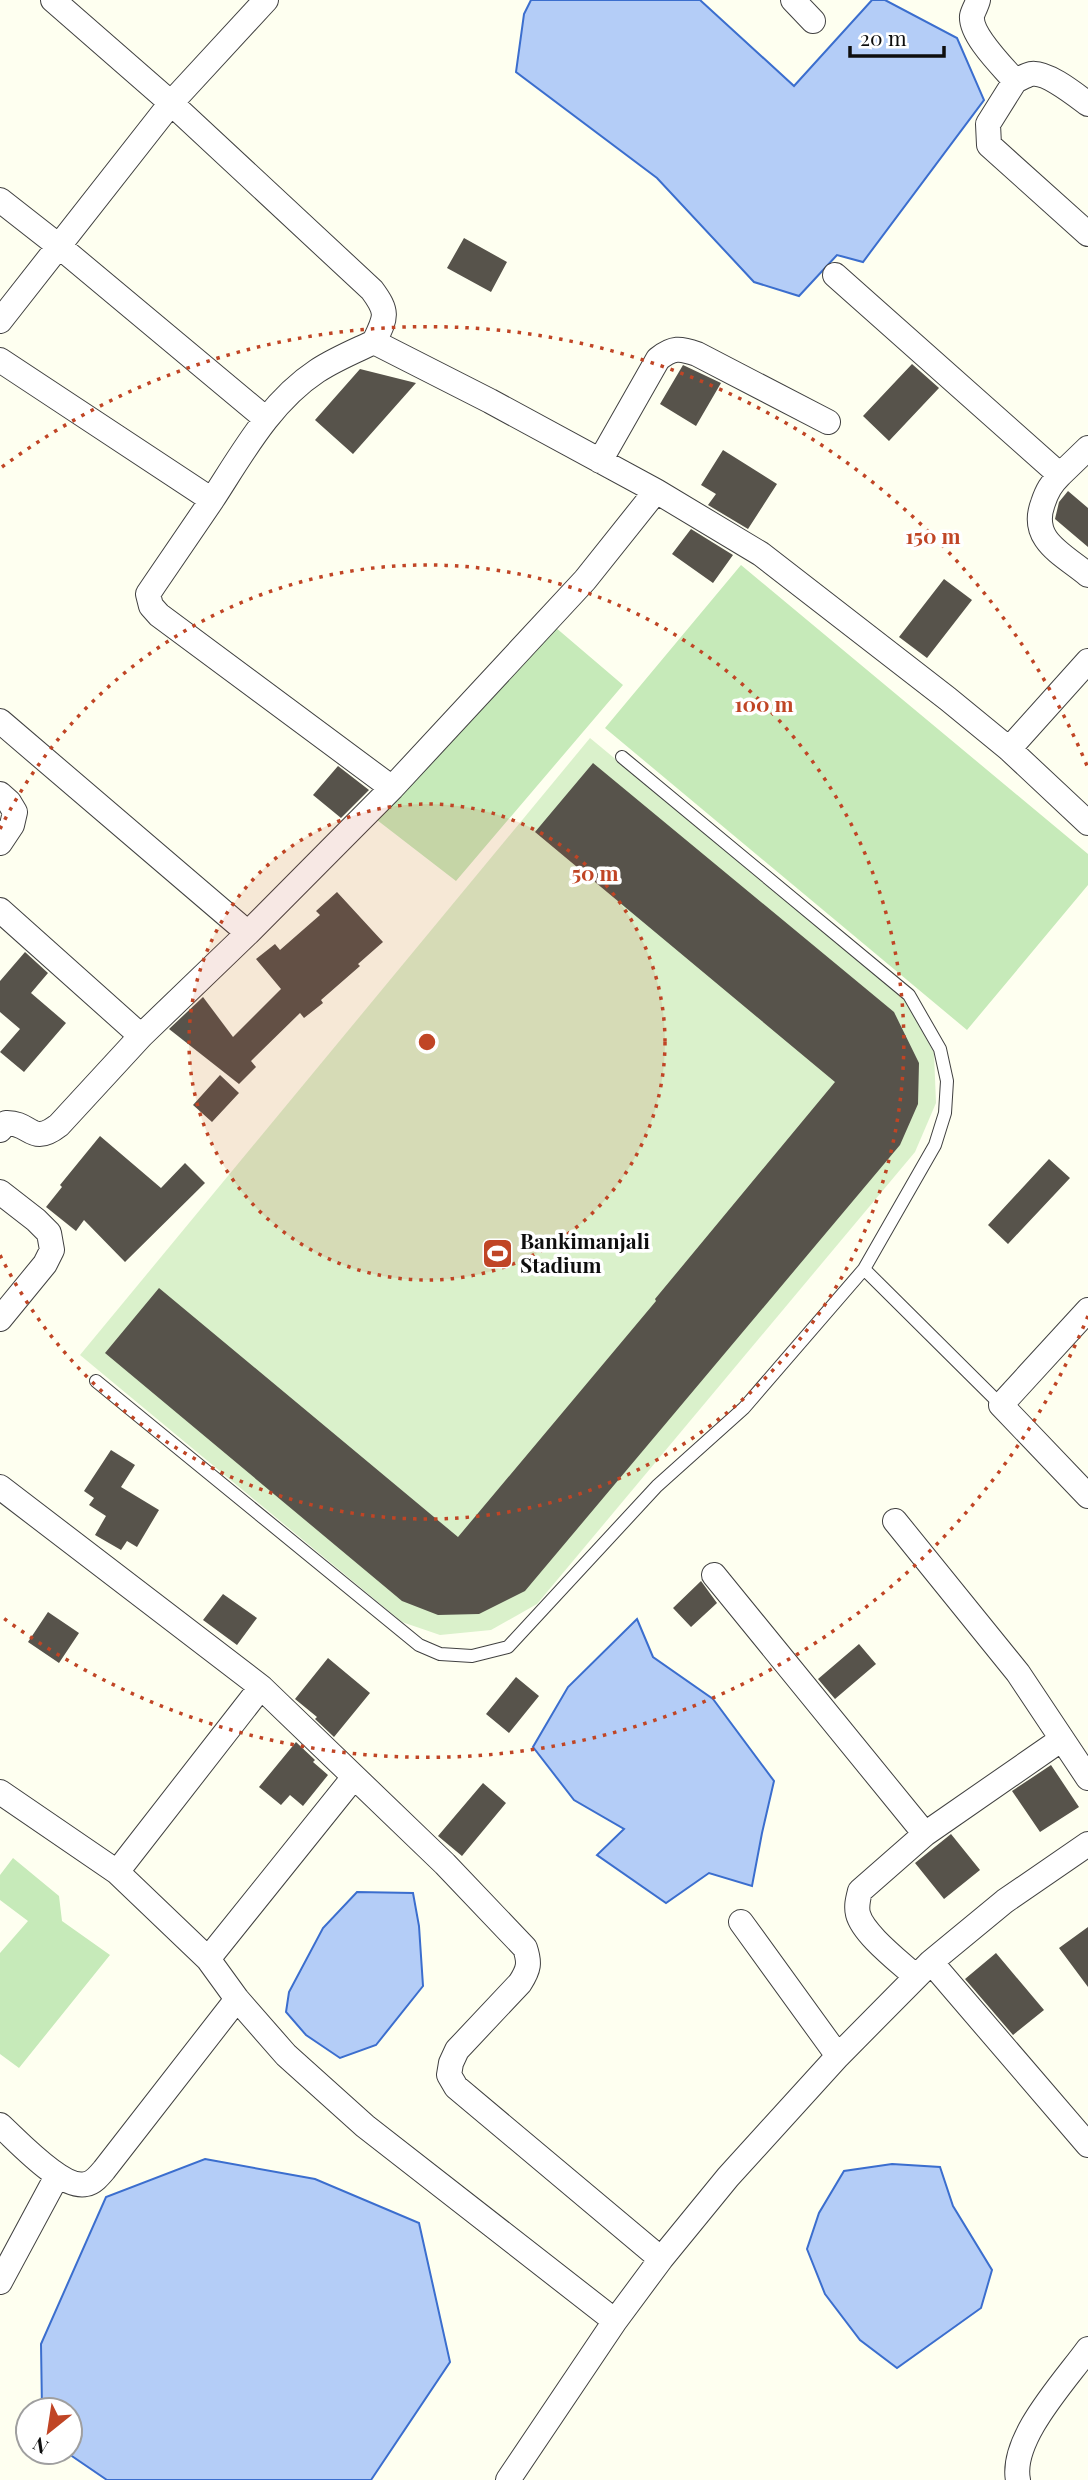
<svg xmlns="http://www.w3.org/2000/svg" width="1088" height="2480" viewBox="0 0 1088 2480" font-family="'Playfair Display',serif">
<rect width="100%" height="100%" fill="#fefff0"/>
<path fill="#c6eab9" d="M 741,565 L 1088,854 L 1088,885 L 967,1030 L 605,728 Z
M 555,627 L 623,685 L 456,881 L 377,820 Z
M 13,1858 L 59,1896 L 62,1921 L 110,1955 L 19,2068 L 0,2054 L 0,1953 L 28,1921 L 0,1900 L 0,1875 Z"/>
<path fill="#daf1cb" d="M 590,738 L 904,998 L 934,1053 L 936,1103 L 915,1152 L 537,1604 L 491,1630 L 440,1635 L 402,1622 L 80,1355 Z"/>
<path fill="#b4cdf7" stroke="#3b6ece" stroke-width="2" d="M 531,0 L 700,0 L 794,86 L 872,0 L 885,0 L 957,38 L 984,100 L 863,262 L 837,255 L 799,296 L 754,282 L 657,178 L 516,72 L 524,14 Z
M 637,1619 L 653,1657 L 713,1699 L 774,1781 L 762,1833 L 752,1886 L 709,1873 L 666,1903 L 597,1855 L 624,1829 L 574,1800 L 533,1747 L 568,1687 Z
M 357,1892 L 413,1893 L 419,1926 L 423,1986 L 376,2045 L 340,2058 L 306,2035 L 286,2012 L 289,1992 L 323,1928 Z
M 205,2159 L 315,2179 L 419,2223 L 450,2362 L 371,2480 L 107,2480 L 66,2452 L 70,2452 L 70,2410 L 42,2410 L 41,2344 L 106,2197 Z
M 892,2164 L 940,2167 L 953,2206 L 992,2270 L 981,2308 L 897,2368 L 860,2340 L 825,2294 L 807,2249 L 819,2213 L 844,2171 Z"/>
<path fill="#57534b" d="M 464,238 L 507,262 L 491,292 L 447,268 Z
M 912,364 L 939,388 L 889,441 L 863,416 Z
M 683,365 L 721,383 L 696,426 L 660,404 Z
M 360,369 L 416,383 L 353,454 L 315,420 Z
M 723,450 L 777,484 L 748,529 L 708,505 L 716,494 L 701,485 Z
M 1068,491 L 1088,508 L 1088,547 L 1055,519 L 1059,502 Z
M 691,529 L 733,555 L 713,583 L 672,554 Z
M 944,579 L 972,600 L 927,658 L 899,637 Z
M 593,763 L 894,1012 L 919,1063 L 918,1104 L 900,1145 L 525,1591 L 479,1614 L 438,1615 L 402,1601 L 105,1353 L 159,1288 L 458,1537 L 656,1301 L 655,1299 L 835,1082 L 535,832 Z
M 338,766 L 369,790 L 341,818 L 313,795 Z
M 337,892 L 383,942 L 358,964 L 360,966 L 321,1000 L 323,1003 L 304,1018 L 300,1013 L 251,1061 L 256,1067 L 239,1084 L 169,1029 L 203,997 L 233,1037 L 281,989 L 256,959 L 275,944 L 280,950 L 320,915 L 316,911 Z
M 25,952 L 48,973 L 31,993 L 66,1023 L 24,1072 L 0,1052 L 20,1029 L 0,1012 L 0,981 Z
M 220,1075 L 239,1093 L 212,1122 L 193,1105 Z
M 100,1136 L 161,1188 L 185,1163 L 205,1183 L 125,1262 L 84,1220 L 76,1231 L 46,1207 L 62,1187 L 60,1185 Z
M 1049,1159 L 1070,1178 L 1008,1244 L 988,1225 Z
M 111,1450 L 135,1465 L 121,1487 L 159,1510 L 137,1547 L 127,1541 L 121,1550 L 95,1535 L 106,1516 L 89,1505 L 94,1498 L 84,1491 Z
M 701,1581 L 717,1603 L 691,1627 L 673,1608 Z
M 223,1594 L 257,1618 L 237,1645 L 203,1620 Z
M 48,1612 L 79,1633 L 59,1663 L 28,1642 Z
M 859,1644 L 876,1664 L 835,1699 L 818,1679 Z
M 328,1658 L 370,1693 L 334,1737 L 315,1719 L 317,1717 L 295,1699 Z
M 516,1677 L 539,1696 L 509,1733 L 486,1714 Z
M 296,1742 L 315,1760 L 313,1762 L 328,1775 L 303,1806 L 290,1795 L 281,1805 L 259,1787 Z
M 1051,1765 L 1079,1807 L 1040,1832 L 1012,1791 Z
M 483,1783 L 506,1803 L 462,1856 L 438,1836 Z
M 951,1834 L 980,1870 L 944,1899 L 915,1863 Z
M 1088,1927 L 1088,1987 L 1059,1948 Z
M 996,1953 L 1044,2010 L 1013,2035 L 965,1979 Z"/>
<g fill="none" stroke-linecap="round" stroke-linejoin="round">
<defs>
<path id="lane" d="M 622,757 L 909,995 L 940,1049 L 947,1081 L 945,1113 L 935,1145 L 864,1269
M 96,1381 L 419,1645 L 440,1654 L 472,1656 L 508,1647 L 657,1486 L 744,1408 L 864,1269 L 1001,1405"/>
<path id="street" d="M 53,0 L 171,103 L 372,290 C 389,313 386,317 374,342
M 793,0 L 813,21
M 978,0 C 977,5 973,11 972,16 C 970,35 1003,67 1015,81 L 988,124 L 989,145 L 1088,234
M 1015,81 C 1020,79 1026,75 1031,74 C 1046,71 1076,95 1088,104
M 0,200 L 60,247 L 266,419
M 835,275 L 1060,475 C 1051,484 1047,491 1043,503 C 1029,540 1063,554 1088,575
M 0,321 L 171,103 L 266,0
M 0,360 L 212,500 C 242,454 270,402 317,371 C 335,359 355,351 374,342 L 490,401 L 656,491 L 761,554 L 948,699 L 1009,749 L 1088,823
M 600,461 L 658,359 C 673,347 680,348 697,354 L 828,422
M 1060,475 L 1088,448
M 212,500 L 154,585 L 148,594 L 151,606 L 159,615 L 392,788
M 0,721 L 248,933
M 1009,749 L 1088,661
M 0,794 L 9,802 L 15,812 L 12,825 L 0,843
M 0,910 L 141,1036
M 0,1130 L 6,1123 C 31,1122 31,1147 59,1125 L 141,1036 L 248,933 L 392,788 L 585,580 L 656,491
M 0,1192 L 36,1220 L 49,1233 L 52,1250 L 45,1264 L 0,1319
M 1088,1310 L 1001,1405 L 1088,1496
M 0,1487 L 261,1687 L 445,1864 L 525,1948 C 530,1963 529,1969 520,1983 L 457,2050 L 451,2063 L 449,2075 L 456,2087 L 661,2259
M 895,1521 L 1018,1673 L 1088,1778
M 714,1575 L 925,1834
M 0,1792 L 117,1872 L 208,1959 L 237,1999 L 286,2055 L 365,2126 L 615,2321
M 117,1872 L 261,1687
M 741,1922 L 838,2056
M 208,1959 L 354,1777
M 931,1962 L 1088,2145
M 916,1977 C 900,1962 863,1934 858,1914 C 856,1906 858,1899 860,1891 L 925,1834 L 1062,1739
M 0,2125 C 17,2140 62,2190 86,2184 C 93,2183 99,2176 104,2170 L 237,1999
M 0,2282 L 57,2176
M 508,2480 L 615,2321 L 661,2259 L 728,2177 L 838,2056 L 931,1962 L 1005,1901 L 1088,1844
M 1018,2480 C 1010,2439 1065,2381 1088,2349"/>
</defs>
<use href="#lane" stroke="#414141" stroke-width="14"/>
<use href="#street" stroke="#414141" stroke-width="26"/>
<use href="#lane" stroke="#fff" stroke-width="12"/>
<use href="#street" stroke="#fff" stroke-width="24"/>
</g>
<circle cx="427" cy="1042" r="238" fill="#c04525" fill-opacity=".12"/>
<g fill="none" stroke="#c04525" stroke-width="3.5" stroke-dasharray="3.5 7">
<circle cx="427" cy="1042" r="238"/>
<path d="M0 829A477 477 0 1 1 0 1255"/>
<path d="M1088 1316A715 715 0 0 1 2 1617M2 467A715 715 0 0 1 1088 768"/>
</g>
<defs>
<symbol id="stadium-square" viewBox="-11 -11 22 22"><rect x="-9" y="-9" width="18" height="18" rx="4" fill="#c04525" stroke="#fff"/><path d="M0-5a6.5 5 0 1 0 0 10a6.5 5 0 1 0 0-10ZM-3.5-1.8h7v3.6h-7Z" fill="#fff"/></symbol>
</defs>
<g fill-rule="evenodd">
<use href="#stadium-square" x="480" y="1236" width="35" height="35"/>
</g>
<g text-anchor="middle" stroke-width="7" stroke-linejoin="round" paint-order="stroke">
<g font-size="21" font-weight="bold" fill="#0e0e0e" stroke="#fff" text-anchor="start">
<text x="520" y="1249">Bankimanjali<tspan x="520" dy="24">Stadium</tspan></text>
</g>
</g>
<circle cx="427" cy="1042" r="10" fill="#c04525" stroke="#fff" stroke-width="3.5"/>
<g font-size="21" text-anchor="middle" font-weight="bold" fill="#c04525" stroke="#fff" stroke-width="7" stroke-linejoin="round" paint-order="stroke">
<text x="933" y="544">150 m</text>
<text x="764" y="712">100 m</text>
<text x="595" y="881">50 m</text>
</g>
<g transform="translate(49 2431) rotate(210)"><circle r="33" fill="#ffffff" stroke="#9f9f9f" stroke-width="2"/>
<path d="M0-5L12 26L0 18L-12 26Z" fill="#c04525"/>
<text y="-10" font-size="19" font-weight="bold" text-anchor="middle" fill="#0e0e0e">N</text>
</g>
<path d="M850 46v10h94v-10" fill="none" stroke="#0e0e0e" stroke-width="3.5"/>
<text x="860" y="46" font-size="21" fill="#0e0e0e" stroke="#ffffff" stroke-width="5" paint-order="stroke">20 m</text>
</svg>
